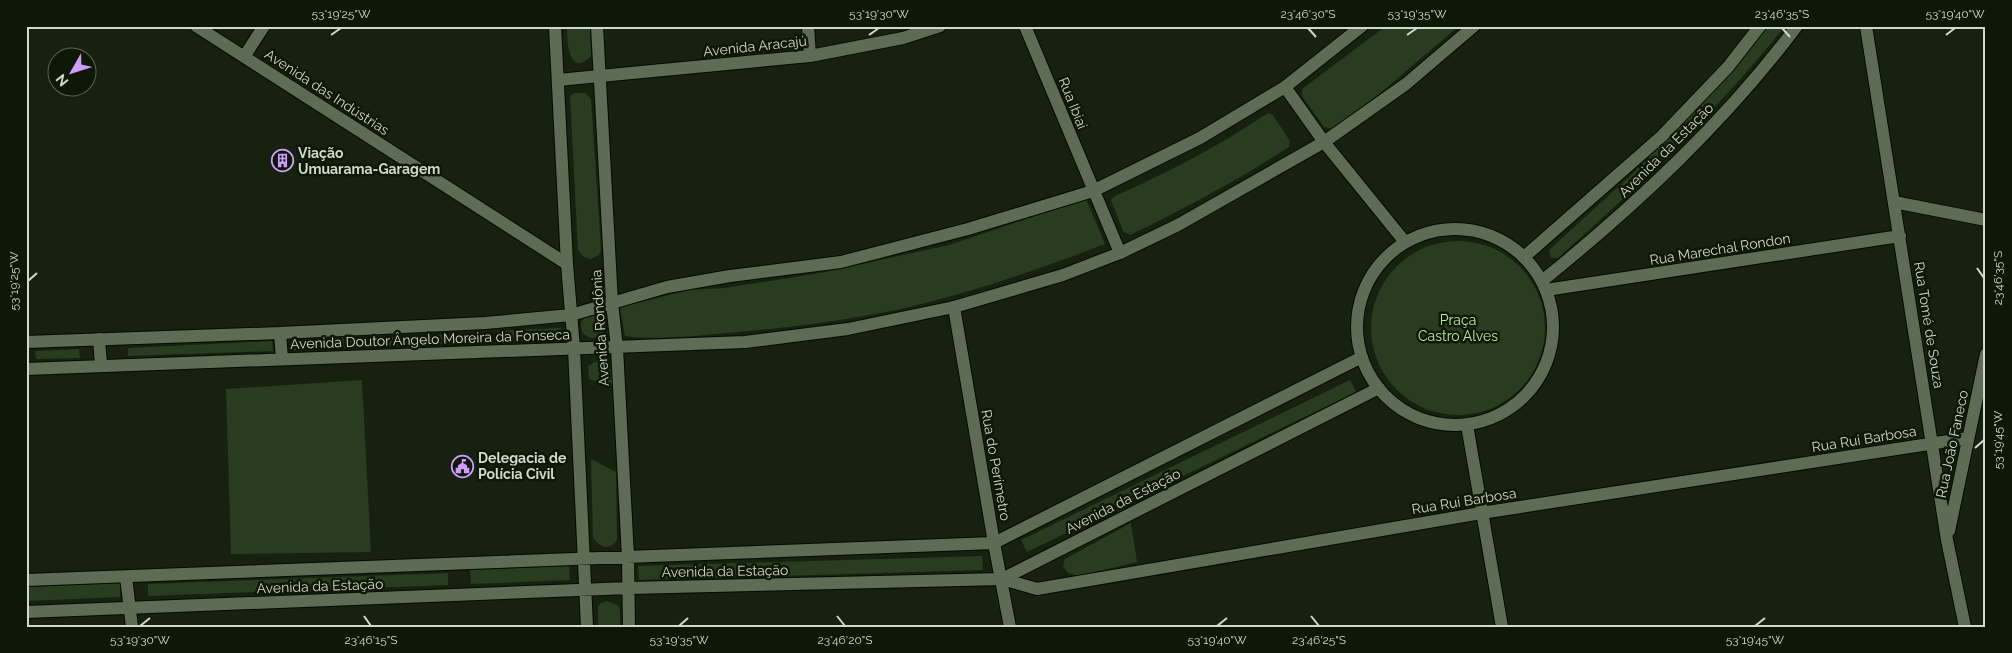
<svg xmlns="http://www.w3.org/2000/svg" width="2012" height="653" viewBox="0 0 2012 653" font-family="Raleway,sans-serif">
<rect width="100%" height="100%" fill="#16220f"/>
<path fill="#2a3c20" d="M 567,26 L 590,26 L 591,56 C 568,79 567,40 567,26 Z
M 1386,26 L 1459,26 L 1379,94 L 1332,129 L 1324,127 L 1302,96 L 1302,89 Z
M 1769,26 L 1785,26 C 1716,112 1640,185 1558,258 L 1551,258 L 1549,250 L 1628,178 L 1714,91 Z
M 574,93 L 586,93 L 591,99 L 601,249 L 599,255 L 591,259 L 584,257 L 578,250 L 570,96 Z
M 1268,113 L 1273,115 L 1290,141 L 1289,147 C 1238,180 1186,208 1130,235 L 1123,231 L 1111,200 L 1115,196 C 1169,172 1219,146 1268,113 Z
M 1086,199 L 1105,244 C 1037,270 968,294 896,310 C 844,321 791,327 738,332 C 702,335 662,341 625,336 L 620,307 L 689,290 L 725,288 L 820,273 L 949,245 Z
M1371 328a87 87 0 1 1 174 0a87 87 0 1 1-174 0Z
M581 326a12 12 0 1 1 24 0a12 12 0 1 1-24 0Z
M 561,328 L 560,338 L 498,339 L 497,331 Z
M 459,334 L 459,343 L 291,350 L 291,341 Z
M 272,341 L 273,351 L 128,356 L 128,348 Z
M 79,349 L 80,358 L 36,359 L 35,351 Z
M 597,361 L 607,363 L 612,373 L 613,387 L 589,379 L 588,366 Z
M 362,380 L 371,552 L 231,554 L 226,389 Z
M 1350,380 L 1356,392 L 1027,552 L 1021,540 Z
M 591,459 L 616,472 L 617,540 C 609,551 601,548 593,538 Z
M 1131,523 L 1137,562 L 1079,576 L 1068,573 L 1063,566 L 1065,559 Z
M 982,556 L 983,570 L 639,580 L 638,566 Z
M 569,566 L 570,580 L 471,584 L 470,570 Z
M 448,573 L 448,585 L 148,596 L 148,584 Z
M 120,583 L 120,597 L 26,601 L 26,587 Z
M 607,601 L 617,605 L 620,610 L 620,627 L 598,627 L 598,606 L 601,603 Z"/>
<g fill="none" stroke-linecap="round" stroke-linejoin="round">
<defs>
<path id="street" d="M 196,26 L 567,264
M 808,26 L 810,56
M 1025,26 L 1120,253
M 1866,26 L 1947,540 L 1965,627
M 244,57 L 264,26
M 558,80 L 810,56 L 903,38 L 940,26
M 1285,87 L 1324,142 L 1405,242
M 1894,202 L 1986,220
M 1546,290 L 1900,236
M 954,307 L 994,543 L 1010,627
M 1467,425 L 1502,627
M 1949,531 L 1986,354
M 126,577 L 132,627
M 1002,579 L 1037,589 L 1481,513 L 1968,438"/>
<path id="secondary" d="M 555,26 L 567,264 L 574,349 L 587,627
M 597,26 L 612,303 L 617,348 L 628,557 L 629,627
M1357 327a98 98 0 1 1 196 0a98 98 0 1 1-196 0Z
M 1524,257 L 1662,136 L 1728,67 L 1760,26
M 1542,281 C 1636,205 1724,123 1797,26
M 280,333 L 282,359
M 99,339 L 101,365
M 26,342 L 280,333 L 485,323 L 571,315 L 667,287 L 730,276 L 841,262 L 968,229 L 1093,191 L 1200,138 L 1285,87 L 1362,26
M 26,369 L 745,342 L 848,329 L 954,307 L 1063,275 L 1120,253 L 1178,225 L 1324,142 L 1406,84 L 1474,26
M 26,580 L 994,543 L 1362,357
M 26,612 L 629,588 L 1002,579 L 1379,388"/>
</defs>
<use href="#street" stroke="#030b00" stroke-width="14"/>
<use href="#secondary" stroke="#030b00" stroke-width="14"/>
<use href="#street" stroke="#5e6c56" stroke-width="12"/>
<use href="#secondary" stroke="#5e6c56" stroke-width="12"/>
</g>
<path fill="none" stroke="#d0d9cc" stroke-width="2" d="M 1308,28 L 1316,37M 1782,28 L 1790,37M 331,35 L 341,28M 869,35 L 879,28M 1407,35 L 1417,28M 1946,35 L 1955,28M 1977,268 L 1984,278M 28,281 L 37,273M 1975,448 L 1984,440M 364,616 L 371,626M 837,616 L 845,626M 1311,616 L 1319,626M 140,626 L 150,618M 679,626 L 688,618M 1217,626 L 1227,618M 1755,626 L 1765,618"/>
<defs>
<symbol id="building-ring" viewBox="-11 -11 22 22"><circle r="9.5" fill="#0d1806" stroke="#d09dff" stroke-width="1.5"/><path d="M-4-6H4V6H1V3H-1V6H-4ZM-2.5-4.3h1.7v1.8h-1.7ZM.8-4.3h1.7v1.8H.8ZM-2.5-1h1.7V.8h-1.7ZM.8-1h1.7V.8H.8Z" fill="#d09dff"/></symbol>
<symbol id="civic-ring" viewBox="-11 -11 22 22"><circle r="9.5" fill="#0d1806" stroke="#d09dff" stroke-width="1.5"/><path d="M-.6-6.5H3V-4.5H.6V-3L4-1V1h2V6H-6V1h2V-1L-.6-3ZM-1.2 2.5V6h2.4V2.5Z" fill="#d09dff"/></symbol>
</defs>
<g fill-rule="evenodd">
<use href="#building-ring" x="270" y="148" width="25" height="25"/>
<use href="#civic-ring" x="450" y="454" width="25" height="25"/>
</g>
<g text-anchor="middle" stroke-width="5" stroke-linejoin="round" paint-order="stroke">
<g font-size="14" fill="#d0d9cc" stroke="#0d1806">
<text transform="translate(755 46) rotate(-6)" y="5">Avenida Aracajú</text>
<text transform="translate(327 92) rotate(33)" y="5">Avenida das Indústrias</text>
<text transform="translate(1073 103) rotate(68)" y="5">Rua Ibiai</text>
<text transform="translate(1666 150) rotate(-45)" y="5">Avenida da Estação</text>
<text transform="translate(1720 249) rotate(-9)" y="5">Rua Marechal Rondon</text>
<text transform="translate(1929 325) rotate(81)" y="5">Rua Tomé de Souza</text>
<text transform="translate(600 328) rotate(-94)" y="5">Avenida Rondônia</text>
<text transform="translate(430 339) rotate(-2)" y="5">Avenida Doutor Ângelo Moreira da Fonseca</text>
<text transform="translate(1864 439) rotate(-9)" y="5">Rua Rui Barbosa</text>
<text transform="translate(1952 444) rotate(-78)" y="5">Rua João Faneco</text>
<text transform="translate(996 465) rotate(80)" y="5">Rua do Perímetro</text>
<text transform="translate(1123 501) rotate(-27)" y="5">Avenida da Estação</text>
<text transform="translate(1464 501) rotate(-9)" y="5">Rua Rui Barbosa</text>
<text transform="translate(725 571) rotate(-1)" y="5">Avenida da Estação</text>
<text transform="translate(320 586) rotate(-2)" y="5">Avenida da Estação</text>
</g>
<g font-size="14" font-weight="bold" fill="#d0d9cc" stroke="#0d1806" text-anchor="start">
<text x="298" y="158">Viação<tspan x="298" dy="16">Umuarama-Garagem</tspan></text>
<text x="478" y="463">Delegacia de<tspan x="478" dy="16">Polícia Civil</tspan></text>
</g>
<g font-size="14" fill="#b8eb9d" stroke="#0d1806">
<text x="1458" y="325">Praça<tspan x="1458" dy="16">Castro Alves</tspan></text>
</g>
</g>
<rect width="2012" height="653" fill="none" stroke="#0d1806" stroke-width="55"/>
<g transform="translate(72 72) rotate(231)"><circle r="24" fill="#0d1806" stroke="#5b6555"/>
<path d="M0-4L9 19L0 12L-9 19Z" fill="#d09dff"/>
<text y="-8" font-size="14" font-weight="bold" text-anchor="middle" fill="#d0d9cc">N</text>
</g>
<rect x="28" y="28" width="1956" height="598" fill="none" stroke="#d0d9cc" stroke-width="2"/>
<g font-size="12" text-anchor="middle" fill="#d0d9cc">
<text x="341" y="18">53°19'25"W</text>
<text x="879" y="18">53°19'30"W</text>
<text x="1308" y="18">23°46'30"S</text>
<text x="1417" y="18">53°19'35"W</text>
<text x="1782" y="18">23°46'35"S</text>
<text x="1955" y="18">53°19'40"W</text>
<text transform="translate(1998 278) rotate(-90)" y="4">23°46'35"S</text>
<text transform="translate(14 281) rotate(-90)" y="4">53°19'25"W</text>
<text transform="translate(1998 440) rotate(-90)" y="4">53°19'45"W</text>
<text x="140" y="644">53°19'30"W</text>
<text x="371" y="644">23°46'15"S</text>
<text x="679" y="644">53°19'35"W</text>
<text x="845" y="644">23°46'20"S</text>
<text x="1217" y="644">53°19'40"W</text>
<text x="1319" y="644">23°46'25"S</text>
<text x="1755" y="644">53°19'45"W</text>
</g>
</svg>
